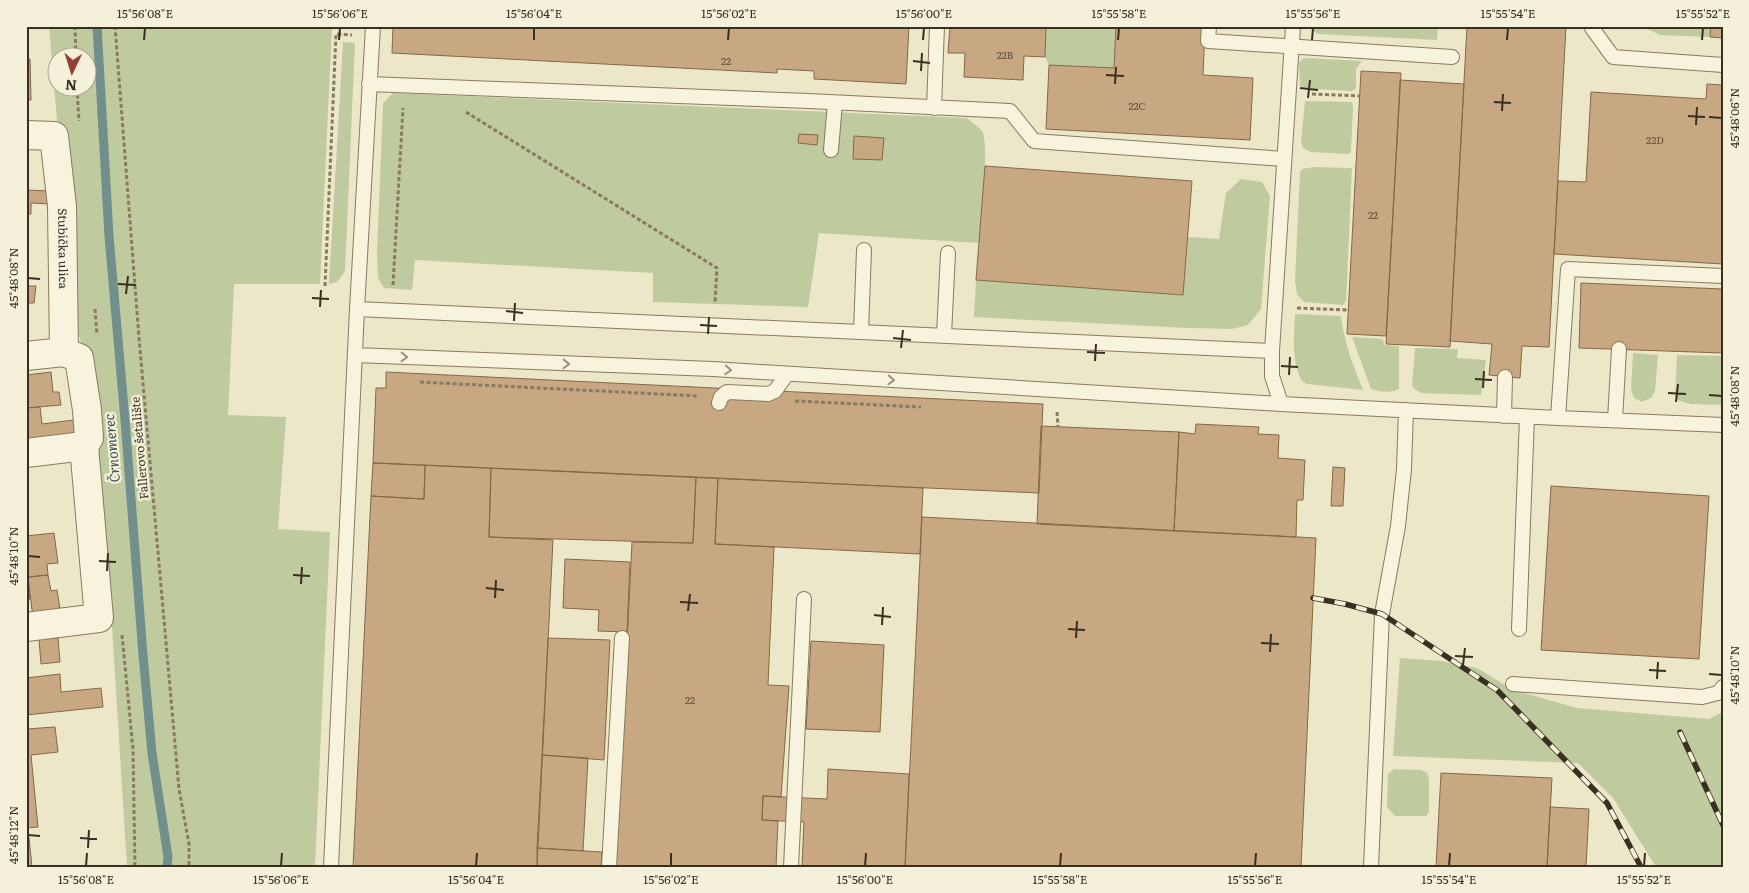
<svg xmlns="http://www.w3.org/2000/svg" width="1749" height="893" viewBox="0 0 1749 893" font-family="Literata,serif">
<rect width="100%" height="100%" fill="#ece7c9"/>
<path fill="#bfca9e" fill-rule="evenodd" d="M 49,26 L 332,26 L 320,284 L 234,284 L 228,415 L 286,417 L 278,529 L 330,532 L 315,867 L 127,867 L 112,626 L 107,590 L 88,365 L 77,329 L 70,232 L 57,120 ZM 58,58 L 88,58 L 88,88 L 58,88 Z
M 1046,26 L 1116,26 L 1114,68 L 1049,65 L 1045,57 Z
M 1310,26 L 1438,26 L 1437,40 L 1318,34 L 1312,30 Z
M 1641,26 L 1711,26 L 1710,37 L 1660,35 Z
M 343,42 L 355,43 L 345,271 L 337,282 L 329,284 Z
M 1304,58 L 1362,61 L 1356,69 L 1356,88 L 1352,91 L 1314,89 L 1300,86 L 1299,63 Z
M 393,93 L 967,118 C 971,122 978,126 982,131 C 990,143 980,224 979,243 L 819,233 L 808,307 L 653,302 L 653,273 L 415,260 L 412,290 L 384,288 L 378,278 L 377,252 L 383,103 Z
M 1305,101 L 1352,102 L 1353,107 L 1351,151 L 1349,154 L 1311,152 L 1303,148 L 1301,143 Z
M 1314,167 L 1352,168 L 1346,301 L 1343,305 L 1304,302 L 1297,294 L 1295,281 L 1300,172 L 1302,169 Z
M 1241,179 L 1262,182 L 1270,196 L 1261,309 L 1248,325 L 1232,329 L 1188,328 L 974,317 L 976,280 L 1183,295 L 1188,237 L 1219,239 L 1226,193 Z
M 1295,314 L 1341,316 C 1344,342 1353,365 1363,390 L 1307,384 L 1302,381 C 1291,359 1294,338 1295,314 Z
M 1352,337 L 1383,339 L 1384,345 L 1399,346 L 1399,389 C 1391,393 1379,392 1371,389 Z
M 1415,348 L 1458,349 L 1457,358 L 1486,360 L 1481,395 L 1421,393 L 1416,390 L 1412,386 Z
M 1633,353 L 1658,355 L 1655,391 L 1651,398 L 1642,402 L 1634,398 L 1631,389 Z
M 1677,355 L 1723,356 L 1723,405 C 1710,404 1683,407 1675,397 Z
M 1400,658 L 1441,661 L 1477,668 L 1513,690 L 1577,708 L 1709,719 L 1723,712 L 1723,867 L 1656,867 L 1613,798 L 1578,763 L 1393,756 Z
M 1394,769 L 1421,770 L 1427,773 L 1429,779 L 1429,812 L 1426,816 L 1395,816 L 1387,807 L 1388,774 Z"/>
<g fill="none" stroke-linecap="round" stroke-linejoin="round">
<path stroke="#718f8c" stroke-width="9" d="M 97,26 L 109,236 L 125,420 L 143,655 L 152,753 L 168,857 L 167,867"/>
</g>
<path fill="#c8a882" stroke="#856846" d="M 393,26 L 909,26 L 906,84 L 814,79 L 814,71 L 777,69 L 777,73 L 392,53 Z
M 950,26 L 1046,26 L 1045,57 L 1024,56 L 1023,80 L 964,77 L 965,53 L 948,53 Z
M 1116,26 L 1205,26 L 1203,75 L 1253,78 L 1250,140 L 1046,129 L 1049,65 L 1114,68 Z
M 1467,26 L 1566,26 L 1549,347 L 1522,346 L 1520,378 L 1489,375 L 1492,344 L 1450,341 Z
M 1711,26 L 1723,26 L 1723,38 L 1710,37 Z
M 30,59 L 31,100 L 26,100 L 26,60 Z
M 1361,71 L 1401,73 L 1386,336 L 1347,334 Z
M 1400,80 L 1464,84 L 1450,347 L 1386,344 Z
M 1707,84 L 1723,85 L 1723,264 L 1554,254 L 1558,181 L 1586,182 L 1591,92 L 1706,99 Z
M 799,134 L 818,135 L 817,145 L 798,143 Z
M 854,136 L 884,138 L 882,160 L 853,159 Z
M 985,166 L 1192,181 L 1183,295 L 976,280 Z
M 26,190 L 50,191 L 49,204 L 31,203 L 31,214 L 26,214 Z
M 1581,283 L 1723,289 L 1723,353 L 1579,348 Z
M 26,286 L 36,286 L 34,303 L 26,303 Z
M 51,372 L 53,392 L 59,392 L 61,405 L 26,408 L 26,375 Z
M 386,372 L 1043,404 L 1039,493 L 373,463 L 376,388 L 386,388 Z
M 40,407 L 42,424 L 74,420 L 76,440 L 26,445 L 26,408 Z
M 1196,424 L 1259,427 L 1258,434 L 1279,435 L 1278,458 L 1305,460 L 1303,500 L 1297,500 L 1296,537 L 1174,531 L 1179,432 L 1195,434 Z
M 1041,426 L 1179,432 L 1174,531 L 1037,524 Z
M 373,463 L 425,465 L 424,499 L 371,496 Z
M 425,465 L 491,468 L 489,537 L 553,540 L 537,867 L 353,867 L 371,496 L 424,499 Z
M 1333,467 L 1345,468 L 1343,506 L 1331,506 Z
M 491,468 L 696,477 L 693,543 L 489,537 Z
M 696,477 L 718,478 L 715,544 L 774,547 L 768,685 L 789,686 L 781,797 L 763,796 L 762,820 L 778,821 L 776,867 L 616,867 L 632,542 L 693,543 Z
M 718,478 L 923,488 L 920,554 L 715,544 Z
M 1551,486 L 1709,496 L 1699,659 L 1541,650 Z
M 922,517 L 1316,538 L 1301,867 L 905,867 Z
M 54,533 L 58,563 L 47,564 L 48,575 L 28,577 L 26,536 Z
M 565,559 L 630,562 L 627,632 L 598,631 L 599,610 L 563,608 Z
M 26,568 L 30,599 L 26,600 Z
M 48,575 L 51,591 L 57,590 L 61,615 L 33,618 L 28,577 Z
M 58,638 L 60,662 L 41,664 L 39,639 Z
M 548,638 L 610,640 L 604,760 L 542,755 Z
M 811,641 L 884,645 L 880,732 L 806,729 Z
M 60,674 L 61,692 L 101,688 L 103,707 L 26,715 L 26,678 Z
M 55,727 L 58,752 L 31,755 L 38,827 L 28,828 L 32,867 L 26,867 L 26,729 Z
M 542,755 L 588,758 L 583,851 L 537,848 Z
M 828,769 L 909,774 L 905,867 L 802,867 L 804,822 L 762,820 L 763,796 L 827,799 Z
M 1441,773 L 1552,778 L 1547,867 L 1436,867 Z
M 1550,807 L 1589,809 L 1586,867 L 1547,867 Z
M 537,848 L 602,852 L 601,867 L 537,867 Z"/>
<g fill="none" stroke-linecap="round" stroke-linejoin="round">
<defs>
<path id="service" d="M 1209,26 L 1208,41 L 1452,57
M 1293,26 L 1272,351 L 1272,376 L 1281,404 L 1558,418 L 1723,425
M 1592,26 L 1592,28 L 1613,57 L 1723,65
M 369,84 L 809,101 L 1010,111 L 1034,141 L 1284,159
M 934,108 L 937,26
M 831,150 L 835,103
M 357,309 L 1272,351
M 861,332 L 864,250
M 944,335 L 948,253
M 355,355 L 713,369 L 1281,404
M 719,403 L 721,397 L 727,392 L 768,394 L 775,391 L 787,374
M 1504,416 L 1505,377
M 1558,418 L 1568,269 L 1723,276
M 1615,420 L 1619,349
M 1519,629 L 1527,417
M 1513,684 L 1702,697 L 1718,693 L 1723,687
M 331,867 L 357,309 L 373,26
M 609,867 L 622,638
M 791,867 L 804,599
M 1371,867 L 1382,614 L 1398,526 L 1404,469 L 1406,410"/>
<g id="minor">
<path id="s1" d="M 26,135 L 54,136 L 62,206 L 64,352"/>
<path d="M 26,356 L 64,352 L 79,358 L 87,410 L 89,438 L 84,446 L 99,618 L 26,627"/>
<path d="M 26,453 L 84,446"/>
</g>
</defs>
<use href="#service" stroke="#887a5f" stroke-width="16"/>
<use href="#minor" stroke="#887a5f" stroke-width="30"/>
<path stroke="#887a5f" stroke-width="3" stroke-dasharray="4 2.5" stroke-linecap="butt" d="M 75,26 L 76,58
M 115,26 L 139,338 L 179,789 L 189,844 L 189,867
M 77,88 L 79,121
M 1312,94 L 1360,96
M 466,112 L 717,268 L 715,304
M 393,285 L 403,108
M 325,286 L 336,34 L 352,35
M 1297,308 L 1349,310
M 95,309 L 97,335
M 420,382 L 699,396
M 795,401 L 921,407
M 1057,412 L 1058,427
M 122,635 L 133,749 L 135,867"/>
<use href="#service" stroke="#f7f3dc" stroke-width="14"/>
<use href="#minor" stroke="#f7f3dc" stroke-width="28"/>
<defs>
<path id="rail" d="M 1313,598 L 1345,604 L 1382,614 L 1497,690 L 1607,803 L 1641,867
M 1680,732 L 1723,825"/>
</defs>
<use href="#rail" stroke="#393021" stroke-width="5.5"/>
<use href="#rail" stroke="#f4f0d9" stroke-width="4" stroke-dasharray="11" stroke-linecap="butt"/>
</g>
<defs><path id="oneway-chevron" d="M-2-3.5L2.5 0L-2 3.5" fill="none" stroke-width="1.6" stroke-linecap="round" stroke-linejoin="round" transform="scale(1.25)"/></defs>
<g stroke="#98927e">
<use href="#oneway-chevron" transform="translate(404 357) rotate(2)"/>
<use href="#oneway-chevron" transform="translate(566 364) rotate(2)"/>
<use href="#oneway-chevron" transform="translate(728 370) rotate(4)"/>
<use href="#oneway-chevron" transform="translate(891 380) rotate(3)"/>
</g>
<path fill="none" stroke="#393021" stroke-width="2" d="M 144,40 L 145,28M 339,40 L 340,28M 534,40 L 534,28M 728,40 L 729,28M 923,40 L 924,28M 1118,40 L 1119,28M 1312,40 L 1313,28M 1507,40 L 1508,28M 1702,40 L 1703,28M 913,61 L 930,63M 921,71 L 922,53M 1106,75 L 1124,76M 1115,84 L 1116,67M 1300,88 L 1318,90M 1308,98 L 1310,80M 1494,102 L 1511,103M 1502,111 L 1503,94M 1688,116 L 1705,117M 1709,117 L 1722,118M 1696,125 L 1697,107M 28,278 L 40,279M 118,284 L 136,285M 126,294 L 128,276M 312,298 L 329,299M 320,307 L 321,290M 506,311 L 523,313M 514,321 L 515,303M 700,325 L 717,326M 708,334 L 709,317M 893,338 L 911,340M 901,348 L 903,330M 1087,352 L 1105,353M 1095,361 L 1096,344M 1281,366 L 1298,367M 1289,375 L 1290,357M 1475,379 L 1492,380M 1483,388 L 1484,371M 1668,393 L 1686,394M 1709,395 L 1722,396M 1676,402 L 1678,384M 28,556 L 40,557M 99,561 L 116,562M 107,571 L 108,553M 293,575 L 310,576M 301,584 L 302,567M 486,588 L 504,590M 495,598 L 496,580M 680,602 L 698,603M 688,611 L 690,594M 874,615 L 891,617M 882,625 L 883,607M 1068,629 L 1085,630M 1076,638 L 1077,621M 1261,643 L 1279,644M 1270,652 L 1271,634M 1455,656 L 1473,657M 1463,665 L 1465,648M 1649,670 L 1666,671M 1709,674 L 1722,675M 1657,679 L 1658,662M 28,835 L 40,836M 80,838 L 97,839M 88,848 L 89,830M 86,866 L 87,853M 281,866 L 282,853M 476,866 L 477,853M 671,866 L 671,853M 865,866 L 866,853M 1060,866 L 1061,853M 1255,866 L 1256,853M 1449,866 L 1450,853M 1644,866 L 1645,853"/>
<g text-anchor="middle" stroke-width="4.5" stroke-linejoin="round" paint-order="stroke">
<g font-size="10" fill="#5d4e39">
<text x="1005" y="59">22B</text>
<text x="726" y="65">22</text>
<text x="1137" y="110">22C</text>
<text x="1655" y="144">22D</text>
<text x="1373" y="219">22</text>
<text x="690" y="704">22</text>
</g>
<g font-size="12" fill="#393021" stroke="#f4f0d9">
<text dy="4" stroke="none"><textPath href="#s1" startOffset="141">Stubička ulica</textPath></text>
<text transform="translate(140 448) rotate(-95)" y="4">Fallerovo šetalište</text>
</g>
<g font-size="14" font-style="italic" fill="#325558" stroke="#f4f0d9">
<text transform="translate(112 448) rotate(-95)" y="5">Črnomerec</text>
</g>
</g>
<rect width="1749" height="893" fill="none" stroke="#f4f0d9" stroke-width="55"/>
<g transform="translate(72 72) rotate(184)"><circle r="24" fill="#f4f0d9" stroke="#a9a38f"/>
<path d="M0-4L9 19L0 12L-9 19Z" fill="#933f33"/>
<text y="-8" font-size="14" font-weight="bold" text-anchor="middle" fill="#393021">N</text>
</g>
<rect x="28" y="28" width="1694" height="838" fill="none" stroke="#393021" stroke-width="2"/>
<g font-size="12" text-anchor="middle" fill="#393021">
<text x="145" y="18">15°56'08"E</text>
<text x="340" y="18">15°56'06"E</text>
<text x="534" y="18">15°56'04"E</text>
<text x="729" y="18">15°56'02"E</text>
<text x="924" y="18">15°56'00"E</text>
<text x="1119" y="18">15°55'58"E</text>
<text x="1313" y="18">15°55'56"E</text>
<text x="1508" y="18">15°55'54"E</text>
<text x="1703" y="18">15°55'52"E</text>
<text transform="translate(1735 118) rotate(-90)" y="4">45°48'06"N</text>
<text transform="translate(14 278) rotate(-90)" y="4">45°48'08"N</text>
<text transform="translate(1735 396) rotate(-90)" y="4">45°48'08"N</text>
<text transform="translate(14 556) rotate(-90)" y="4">45°48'10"N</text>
<text transform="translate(1735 675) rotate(-90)" y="4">45°48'10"N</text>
<text transform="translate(14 835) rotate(-90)" y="4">45°48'12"N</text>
<text x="86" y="884">15°56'08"E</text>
<text x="281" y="884">15°56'06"E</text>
<text x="476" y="884">15°56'04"E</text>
<text x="671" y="884">15°56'02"E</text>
<text x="865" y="884">15°56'00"E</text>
<text x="1060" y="884">15°55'58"E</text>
<text x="1255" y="884">15°55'56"E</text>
<text x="1449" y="884">15°55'54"E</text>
<text x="1644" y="884">15°55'52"E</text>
</g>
</svg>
